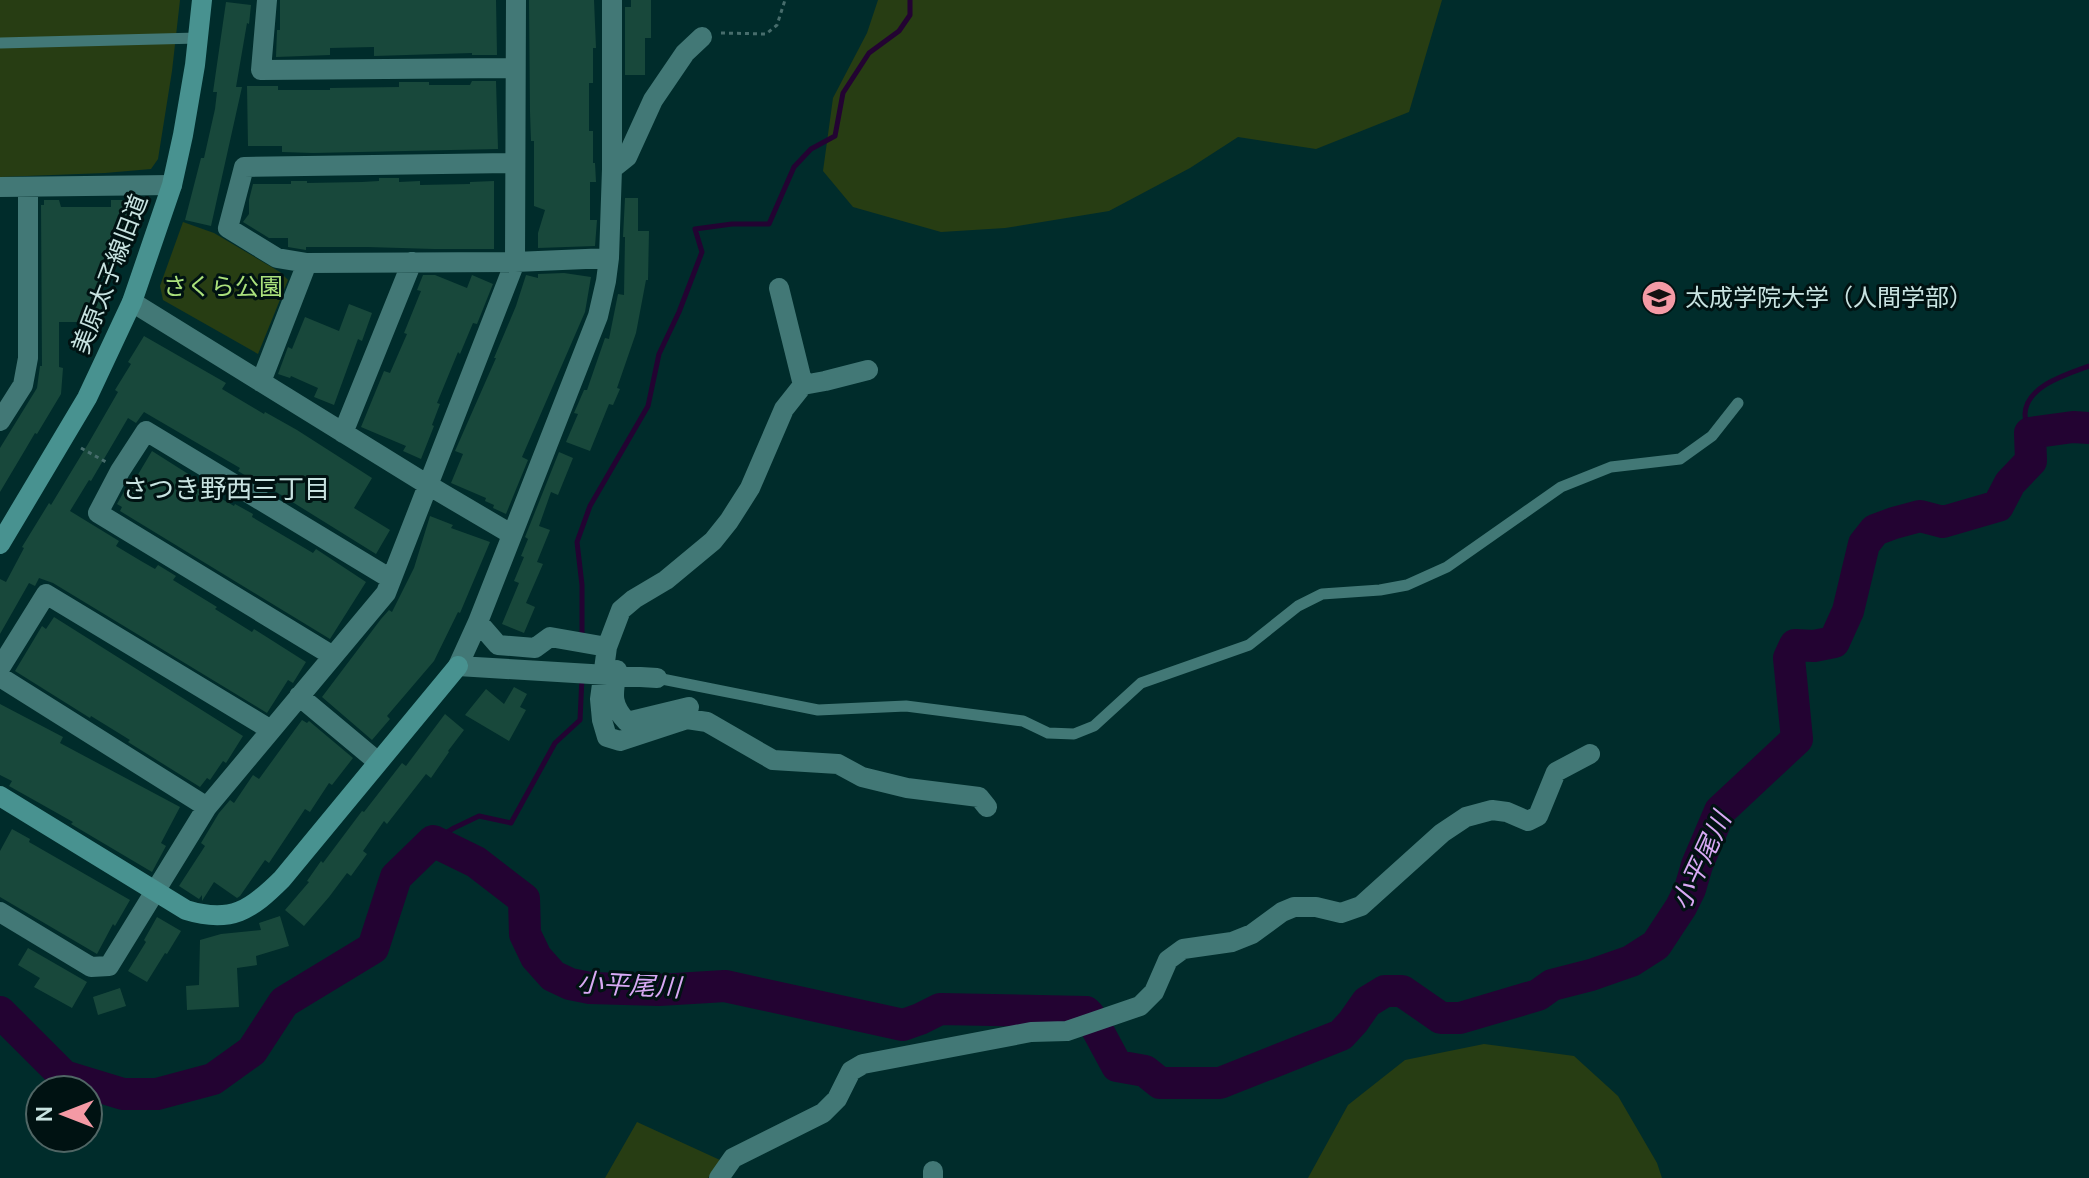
<svg xmlns="http://www.w3.org/2000/svg" width="2089" height="1178" viewBox="0 0 2089 1178" font-family="Manrope,'Noto Sans JP',sans-serif">
<rect width="100%" height="100%" fill="#002c2b"/>
<path fill="#273d13" d="M 0,0 L 180,0 L 172,71 L 158,159 L 151,169 L 105,173 L 0,177 Z
M 878,0 L 1442,0 L 1409,112 L 1316,149 L 1238,137 L 1190,168 L 1109,211 L 1005,228 L 941,232 L 853,207 L 823,171 L 833,98 L 867,33 Z
M 183,222 L 214,233 L 280,272 L 288,280 L 258,354 L 163,300 L 160,286 Z
M 1484,1044 L 1574,1056 L 1618,1096 L 1657,1163 L 1662,1178 L 1308,1178 L 1348,1105 L 1405,1060 Z
M 637,1122 L 720,1160 L 708,1178 L 605,1178 Z"/>
<g fill="none" stroke-linecap="round" stroke-linejoin="round">
<path stroke="#230332" stroke-width="5" d="M 2030,433 C 2028,427 2025,420 2025,414 C 2026,386 2067,374 2089,366
M 582,639 L 582,585 L 577,542 L 590,506 L 648,406 L 659,354 L 679,312 L 702,252 L 695,229 L 732,224 L 769,224 L 794,167 L 811,149 L 835,136 L 843,93 L 869,53 L 899,31 L 910,15 L 910,0
M 433,841 L 454,828 L 479,816 L 511,823 L 555,743 L 580,720 L 582,677"/>
<path stroke="#230332" stroke-width="32" d="M 0,1012 L 64,1076 L 123,1094 L 157,1094 L 213,1079 L 252,1051 L 284,1002 L 373,948 L 396,877 L 433,841 L 476,862 L 524,899 L 525,934 L 536,957 L 553,976 L 570,984 L 590,988 L 659,990 L 725,986 L 903,1025 L 920,1019 L 940,1009 L 1086,1012 L 1089,1015
M 1096,1027 L 1117,1066 L 1145,1071 L 1160,1083 L 1220,1083 L 1341,1035 L 1353,1022 L 1367,1002 L 1385,991 L 1402,991 L 1441,1018 L 1460,1018 L 1538,995 L 1552,985 L 1591,975 L 1631,961 L 1656,945 L 1681,907 L 1690,889 L 1697,865 L 1720,811 L 1797,739 L 1789,658 L 1795,645 L 1814,646 L 1834,642 L 1848,611 L 1864,544 L 1875,530 L 1894,523 L 1920,516 L 1943,522 L 1998,506 L 2010,483 L 2031,461 L 2030,433 L 2073,427 L 2089,428"/>
</g>
<path fill="#18483b" d="M 280,0 L 496,0 L 497,55 L 472,55 L 472,53 L 374,56 L 374,47 L 330,48 L 330,55 L 276,57 L 277,30 L 280,30 Z
M 529,0 L 594,0 L 596,48 L 593,48 L 593,83 L 589,83 L 589,131 L 593,131 L 593,163 L 595,163 L 596,182 L 590,182 L 590,220 L 597,220 L 595,246 L 538,248 L 538,233 L 545,210 L 534,206 L 534,141 L 531,141 L 530,112 Z
M 631,0 L 651,0 L 651,38 L 645,38 L 645,75 L 625,75 L 625,7 L 631,7 Z
M 226,2 L 251,5 L 249,24 L 247,23 L 236,87 L 242,87 L 211,226 L 185,220 L 201,158 L 204,158 L 215,109 L 217,92 L 213,92 Z
M 472,81 L 496,81 L 498,149 L 313,153 L 282,152 L 282,146 L 248,146 L 247,86 L 278,86 L 278,90 L 330,90 L 330,88 L 399,87 L 399,82 L 429,82 L 429,85 L 470,85 Z
M 379,178 L 399,178 L 399,182 L 420,181 L 420,185 L 470,184 L 470,182 L 494,181 L 494,249 L 434,249 L 368,247 L 306,247 L 306,250 L 288,247 L 288,238 L 269,238 L 243,222 L 249,214 L 249,200 L 253,184 L 291,184 L 291,181 L 307,181 L 307,183 L 362,182 L 379,181 Z
M 625,198 L 638,198 L 638,231 L 649,231 L 648,280 L 646,280 L 636,333 L 617,388 L 620,389 L 613,405 L 609,404 L 590,451 L 566,442 L 578,414 L 574,413 L 584,390 L 587,390 L 605,338 L 609,339 L 618,294 L 624,295 L 625,237 L 623,237 Z
M 44,200 L 59,200 L 61,207 L 111,207 L 111,200 L 139,200 L 139,218 L 132,218 L 132,235 L 113,235 L 113,256 L 109,256 L 109,277 L 101,277 L 102,322 L 59,322 L 59,367 L 63,368 L 61,394 L 37,434 L 35,433 L 25,450 L 0,492 L 0,448 L 37,388 L 40,366 L 42,366 L 41,205 L 44,205 Z
M 564,273 L 591,277 L 585,312 L 522,457 L 528,460 L 506,514 L 493,508 L 494,505 L 485,501 L 486,498 L 451,483 L 463,454 L 455,451 L 496,358 L 494,358 L 516,306 L 526,275 L 538,278 L 538,274 Z
M 423,275 L 435,275 L 467,288 L 472,275 L 493,284 L 477,324 L 473,323 L 460,354 L 458,352 L 437,403 L 440,404 L 432,425 L 434,426 L 421,459 L 403,451 L 406,446 L 361,427 L 384,371 L 390,373 L 407,334 L 404,333 L 421,291 L 417,290 Z
M 349,304 L 372,313 L 362,341 L 358,339 L 334,405 L 314,397 L 318,388 L 291,376 L 290,378 L 278,374 L 288,347 L 292,349 L 305,317 L 339,331 Z
M 144,336 L 226,383 L 222,389 L 264,414 L 265,412 L 297,430 L 372,478 L 354,508 L 390,530 L 376,554 L 257,480 L 256,482 L 238,471 L 240,468 L 144,412 L 136,423 L 128,418 L 91,481 L 89,480 L 70,511 L 119,541 L 116,546 L 141,561 L 155,569 L 158,565 L 176,576 L 173,580 L 217,607 L 215,609 L 252,632 L 254,629 L 306,662 L 293,683 L 288,680 L 267,713 L 53,583 L 39,578 L 35,586 L 29,583 L 0,634 L 0,579 L 6,582 L 24,548 L 22,547 L 49,503 L 51,505 L 88,444 L 118,392 L 115,390 L 131,364 L 128,362 Z
M 152,451 L 193,477 L 191,481 L 234,506 L 235,504 L 253,514 L 252,517 L 313,553 L 316,549 L 366,582 L 330,639 L 120,511 L 122,507 L 117,504 L 127,486 L 130,488 Z
M 559,452 L 573,458 L 558,495 L 551,492 L 539,526 L 550,530 L 537,562 L 543,564 L 526,603 L 535,607 L 524,633 L 502,624 L 519,583 L 514,581 L 524,557 L 521,556 L 528,539 L 525,537 Z
M 430,516 L 453,525 L 451,528 L 490,542 L 460,613 L 458,612 L 434,661 L 387,716 L 390,719 L 372,740 L 322,697 L 381,619 L 389,610 L 392,612 L 414,568 Z
M 54,617 L 243,736 L 226,763 L 223,761 L 210,780 L 207,778 L 200,787 L 128,742 L 130,740 L 91,716 L 90,718 L 15,671 L 42,626 L 46,629 Z
M 514,687 L 527,694 L 520,707 L 526,710 L 509,741 L 465,715 L 486,689 L 504,704 Z
M 0,704 L 63,737 L 60,743 L 180,807 L 161,843 L 166,846 L 152,872 L 71,824 L 73,822 L 9,786 L 12,781 L 0,775 Z
M 445,714 L 464,730 L 448,751 L 449,752 L 431,778 L 426,774 L 387,824 L 384,821 L 363,851 L 367,854 L 351,876 L 347,873 L 329,897 L 304,926 L 285,910 L 309,882 L 307,881 L 321,861 L 323,863 L 362,811 L 364,812 L 402,763 L 406,766 Z
M 302,720 L 307,723 L 309,721 L 353,758 L 332,785 L 329,783 L 310,812 L 305,809 L 269,863 L 265,860 L 240,896 L 237,898 L 214,882 L 202,901 L 202,895 L 199,899 L 179,886 L 205,846 L 201,843 L 219,813 L 230,800 L 234,803 L 253,775 L 259,779 Z
M 12,829 L 30,839 L 29,842 L 130,900 L 115,926 L 113,924 L 97,954 L 0,897 L 0,851 Z
M 280,916 L 289,946 L 256,956 L 257,965 L 237,968 L 239,1007 L 187,1010 L 186,986 L 199,985 L 200,940 L 221,934 L 261,930 L 259,923 Z
M 157,917 L 181,931 L 167,954 L 165,953 L 147,982 L 128,971 L 146,942 L 144,940 Z
M 28,948 L 87,982 L 72,1008 L 34,987 L 40,978 L 18,965 Z
M 120,988 L 126,1006 L 98,1015 L 93,997 Z"/>
<g fill="none" stroke-linecap="round" stroke-linejoin="round">
<path stroke="#476d6c" stroke-width="3" stroke-dasharray="4 4" stroke-linecap="butt" d="M 721,33 L 766,34 L 777,25 L 785,0
M 81,448 L 106,462"/>
<path stroke="#427876" stroke-width="11" d="M 0,43 L 198,38
M 657,678 L 818,710 L 906,706 L 1023,721 L 1048,733 L 1074,734 L 1094,726 L 1141,683 L 1249,645 L 1298,606 L 1322,594 L 1380,590 L 1407,585 L 1447,567 L 1561,487 L 1611,467 L 1680,459 L 1712,436 L 1738,403"/>
<path stroke="#427876" stroke-width="20" d="M 267,0 L 261,70 L 515,68
M 612,0 L 612,169 L 609,258 L 606,281 L 598,316 L 478,622 L 458,666 L 657,678
M 612,169 L 627,157 L 653,100 L 685,53 L 702,37
M 0,187 L 172,185
M 307,263 L 277,258 L 228,228 L 244,167 L 515,163
M 779,288 L 803,385
M 132,302 L 428,485 L 511,534
M 868,370 L 825,381 L 803,385 L 784,409 L 750,488 L 729,521 L 713,541 L 666,580 L 634,599 L 621,610 L 607,647 L 600,699 L 602,720 L 607,737 L 620,741 L 687,719 L 707,722 L 773,760 L 838,764 L 862,777 L 907,788 L 979,797 L 987,807
M 261,382 L 307,263 L 515,262 L 609,258
M 0,421 L 23,385 L 28,358 L 28,187
M 343,433 L 412,262
M 478,622 L 498,645 L 535,648 L 550,637 L 607,647
M 333,656 L 98,513 L 120,471 L 146,431 L 391,579
M 0,668 L 46,594 L 271,730
M 617,670 C 613,694 610,704 627,722 L 689,707
M 0,677 L 207,807
M 299,696 L 378,762
M 0,912 L 91,967 L 109,966 L 207,807 L 386,593 L 515,262 L 516,0
M 719,1178 L 733,1158 L 823,1113 L 837,1099 L 851,1071 L 863,1064 L 1031,1032 L 1067,1031 L 1140,1006 L 1154,992 L 1168,960 L 1183,949 L 1232,942 L 1252,934 L 1282,912 L 1294,907 L 1316,907 L 1341,913 L 1361,906 L 1442,833 L 1466,817 L 1492,810 L 1507,812 L 1528,821 L 1538,816 L 1556,772 L 1590,754
M 933,1178 L 933,1171"/>
<path stroke="#489290" stroke-width="20" d="M 0,544 L 87,398 L 132,302 L 172,185 L 183,135 L 195,65 L 202,0
M 0,796 L 186,910 C 231,924 251,910 282,879 L 458,666"/>
</g>
<defs>
<symbol id="university-disc" viewBox="-11 -11 22 22"><circle r="9.5" fill="#f49aa5" stroke="#001212"/><path d="M0-5L7-2L0 1L-7-2ZM-4 1L0 2.5L4 1V4Q0 6-4 4Z" fill="#111"/></symbol>
</defs>
<g fill-rule="evenodd">
<use href="#university-disc" x="1639" y="278" width="40" height="40"/>
</g>
<g text-anchor="middle" stroke-width="6" stroke-linejoin="round" paint-order="stroke">
<g font-size="24" fill="#c8e3e1" stroke="#001212">
<text transform="translate(110 274) rotate(-69)" y="8">美原太子線旧道</text>
</g>
<g font-size="24" fill="#aae17c" stroke="#001212">
<text x="223" y="295">さくら公園</text>
</g>
<g font-size="24" fill="#c8e3e1" stroke="#001212" text-anchor="start">
<text x="1685" y="306">太成学院大学（人間学部）</text>
</g>
<g font-size="26" fill="#c8e3e1" stroke="#001212">
<text x="226" y="498">さつき野西三丁目</text>
</g>
<g font-size="26" font-style="italic" fill="#d8a9f4" stroke="#001212">
<text transform="translate(1701 861) rotate(-65)" y="9">小平尾川</text>
<text transform="translate(629 985) rotate(3)" y="9">小平尾川</text>
</g>
</g>
<g transform="translate(64 1114) rotate(270)"><circle r="38" fill="#001212" stroke="#506665" stroke-width="2"/>
<path d="M0-6L14 30L0 20L-14 30Z" fill="#f49aa5"/>
<text y="-12" font-size="22" font-weight="bold" text-anchor="middle" fill="#c8e3e1">N</text>
</g>
</svg>
